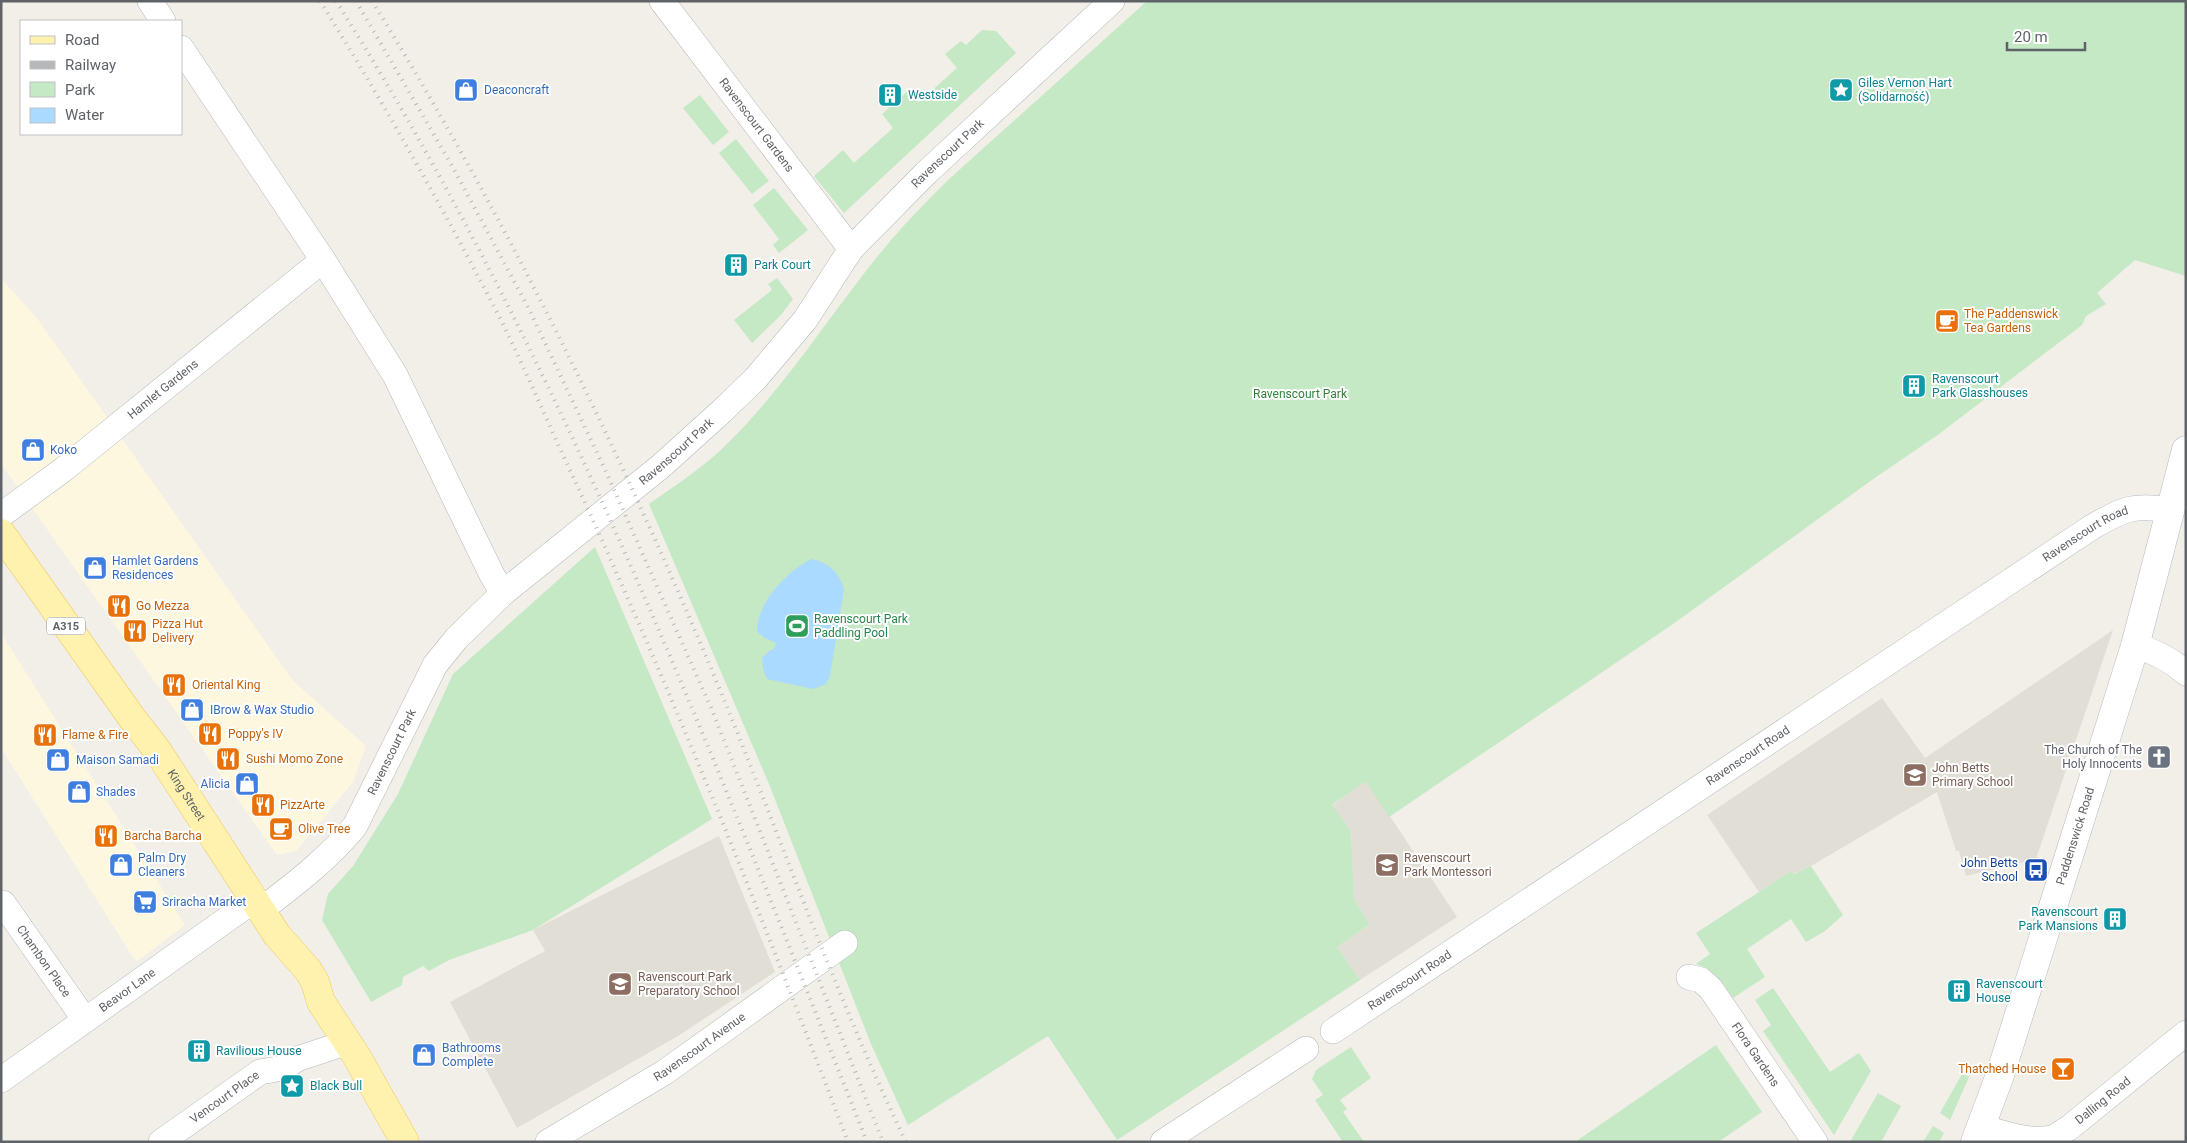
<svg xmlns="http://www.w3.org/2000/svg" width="2187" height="1143" viewBox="0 0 2187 1143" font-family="Roboto,sans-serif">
<rect width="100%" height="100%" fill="#f1efe8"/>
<path fill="#fef7e0" d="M 1,278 L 39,321 L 293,681 L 366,746 L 353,782 L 296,851 L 277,855 L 1,464 Z
M 1,633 L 185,925 L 136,962 L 1,748 Z"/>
<path fill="#e1ded6" d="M 2113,630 L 2036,859 L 1966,876 L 1959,851 L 1956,851 L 1937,792 L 1811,866 L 1793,874 L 1791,871 L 1759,892 L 1707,815 L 1882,698 L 1925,758 Z
M 1366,780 L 1457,917 L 1360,980 L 1337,947 L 1370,924 L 1354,899 L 1351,831 L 1332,806 Z
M 719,836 L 775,972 L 678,1036 L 517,1128 L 450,1002 L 545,951 L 533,930 Z"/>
<path fill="#c5e8c5" d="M 1147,1 L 2186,1 L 2186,276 L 2135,260 L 2097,293 L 2106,304 L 2086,316 L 2082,325 L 1939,434 L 1876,477 L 1673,624 L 1389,817 L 1366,781 L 1332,805 L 1351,831 L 1354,899 L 1370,924 L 1337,947 L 1360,980 L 1117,1140 L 1048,1036 L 908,1125 L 871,1044 L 769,784 L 649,504 C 676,485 704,467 727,444 C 790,382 835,306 892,239 C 909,219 928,200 947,181 Z
M 982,30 L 996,31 L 1016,53 L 844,213 L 814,176 L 843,150 L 854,163 L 893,128 L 882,114 L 909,90 L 919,102 L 957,68 L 945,54 L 961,41 L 966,45 Z
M 700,95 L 729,132 L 713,145 L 683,108 Z
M 736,139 L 769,181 L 752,194 L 719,153 Z
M 774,188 L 808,230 L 779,253 L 773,245 L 779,239 L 753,205 Z
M 777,278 L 793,299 L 780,316 L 752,343 L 734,320 L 772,290 L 768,284 Z
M 595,547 L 712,819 L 533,930 L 449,960 L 429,971 L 423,966 L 403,977 L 402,985 L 371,1002 L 322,920 L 328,894 L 353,866 L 398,794 L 453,674 Z
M 1811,866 L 1843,915 L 1825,931 L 1806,942 L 1791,919 L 1747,949 L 1765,977 L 1733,998 C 1721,982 1716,970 1696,964 L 1710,954 L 1696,933 L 1791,871 L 1794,874 Z
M 1773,988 L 1830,1072 L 1859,1053 L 1871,1071 L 1834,1135 L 1763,1031 L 1771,1025 L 1755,1000 Z
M 1716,1045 L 1762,1112 L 1718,1142 L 1575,1142 Z
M 1351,1047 L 1371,1078 L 1340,1100 L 1347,1109 L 1343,1112 L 1364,1142 L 1343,1142 L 1315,1100 L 1323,1095 L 1312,1079 L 1316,1070 Z
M 1962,1074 L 1969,1077 L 1950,1120 L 1940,1113 Z
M 1878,1093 L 1901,1106 L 1881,1142 L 1850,1142 Z
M 1933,1126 L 1944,1133 L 1939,1142 L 1923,1142 Z"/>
<path fill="#aadaff" d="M 812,559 C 829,563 839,572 844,589 L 830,676 L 826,684 L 813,689 L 767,679 L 763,669 L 762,658 L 769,651 L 774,649 L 776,643 L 763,637 L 757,631 C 756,604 788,570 812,559 Z"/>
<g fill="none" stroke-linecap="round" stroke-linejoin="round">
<defs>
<g id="street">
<path d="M 150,1 L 163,21"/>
<path id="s1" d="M 662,1 L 851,249"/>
<path d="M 181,48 L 323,260"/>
<path id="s2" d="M 1,515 L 64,469 L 323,260 L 395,375 L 492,575 L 503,593"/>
<path d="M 2135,646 C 2155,651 2170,659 2186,673"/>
<path id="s3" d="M 3,903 L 85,1020"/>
<path id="s4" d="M 261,910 C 295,884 328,859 355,826 L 435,665 L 456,639 L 503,593 L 660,467 L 722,411 L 756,378 L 805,320 L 851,249 L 926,173 L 1112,1"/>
<path id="s5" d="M 1689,977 L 1701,980 L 1711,989 L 1815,1142"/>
<path id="s6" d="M 1333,1031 L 2092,527 C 2123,509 2134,504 2170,510"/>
<path id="s7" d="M 1,1080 L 254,900"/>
<path id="s8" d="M 1981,1127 C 2003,1133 2029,1143 2052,1138 C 2058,1136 2063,1131 2069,1128 L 2186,1033"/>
<path id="s9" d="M 161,1142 L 260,1072 L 283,1068 L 297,1059 L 348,1042"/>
<path id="s10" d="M 548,1142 L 665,1072 L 845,943"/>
<path d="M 1163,1142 L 1306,1049"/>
</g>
<g id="secondary">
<path id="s11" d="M 1975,1142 L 2000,1075 L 2135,646 L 2186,450"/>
</g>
<g id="primary">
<path id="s12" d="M 1,533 L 132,718 L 157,750 L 277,935 L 308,970 L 315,982 L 321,1002 L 357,1057 L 405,1142"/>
</g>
</defs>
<use href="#street" stroke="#b5b8bc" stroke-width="26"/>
<use href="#secondary" stroke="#b6babf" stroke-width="29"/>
<use href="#primary" stroke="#f2c960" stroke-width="29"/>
<use href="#street" stroke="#fff" stroke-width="25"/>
<use href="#secondary" stroke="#fff" stroke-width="28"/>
<use href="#primary" stroke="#fff2af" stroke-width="28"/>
<path stroke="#b6b7b8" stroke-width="4" stroke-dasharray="1 6" stroke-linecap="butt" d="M 320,1 C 385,105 445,212 501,320 C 527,373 550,428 575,481 C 675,698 763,919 848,1142
M 336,1 C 561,357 712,753 867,1142
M 356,1 L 451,164 L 529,309 L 607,474 L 712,710 L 883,1142
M 372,1 C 510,224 625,460 725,702 C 785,849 837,999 906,1142"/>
</g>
<defs>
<symbol id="shop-square" viewBox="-11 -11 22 22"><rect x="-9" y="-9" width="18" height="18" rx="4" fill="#3f7fe0" stroke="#fff"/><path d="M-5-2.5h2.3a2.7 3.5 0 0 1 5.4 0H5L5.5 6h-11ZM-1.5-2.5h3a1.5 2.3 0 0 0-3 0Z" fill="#fff"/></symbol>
<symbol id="sight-square" viewBox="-11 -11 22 22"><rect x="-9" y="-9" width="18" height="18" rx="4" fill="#0f9aa8" stroke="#fff"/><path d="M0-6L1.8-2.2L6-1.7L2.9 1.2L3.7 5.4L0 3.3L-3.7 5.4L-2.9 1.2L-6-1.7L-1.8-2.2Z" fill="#fff"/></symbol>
<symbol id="building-square" viewBox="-11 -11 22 22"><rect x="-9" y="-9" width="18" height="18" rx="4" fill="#0f9aa8" stroke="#fff"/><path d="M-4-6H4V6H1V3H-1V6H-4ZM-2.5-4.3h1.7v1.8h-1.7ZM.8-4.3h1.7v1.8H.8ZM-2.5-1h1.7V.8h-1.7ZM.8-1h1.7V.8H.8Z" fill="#fff"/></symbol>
<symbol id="cafe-square" viewBox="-11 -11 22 22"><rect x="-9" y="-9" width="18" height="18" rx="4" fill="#e8710a" stroke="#fff"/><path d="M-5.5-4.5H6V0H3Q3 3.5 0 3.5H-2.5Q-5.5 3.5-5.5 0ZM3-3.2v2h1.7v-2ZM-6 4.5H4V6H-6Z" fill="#fff"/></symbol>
<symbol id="restaurant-square" viewBox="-11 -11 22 22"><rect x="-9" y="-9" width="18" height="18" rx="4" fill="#e8710a" stroke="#fff"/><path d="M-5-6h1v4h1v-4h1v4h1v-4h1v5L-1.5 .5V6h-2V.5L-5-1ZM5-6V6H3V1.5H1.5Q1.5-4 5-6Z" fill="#fff"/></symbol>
<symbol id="stadium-square" viewBox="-11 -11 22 22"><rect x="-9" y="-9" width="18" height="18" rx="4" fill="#2e9e5b" stroke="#fff"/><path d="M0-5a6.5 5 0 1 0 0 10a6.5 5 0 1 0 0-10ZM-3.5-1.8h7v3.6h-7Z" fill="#fff"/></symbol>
<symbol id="church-square" viewBox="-11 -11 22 22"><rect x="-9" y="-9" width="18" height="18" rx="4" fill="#6b7280" stroke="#fff"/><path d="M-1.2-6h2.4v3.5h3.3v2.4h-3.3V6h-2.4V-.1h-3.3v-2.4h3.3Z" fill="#fff"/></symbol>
<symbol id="school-square" viewBox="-11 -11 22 22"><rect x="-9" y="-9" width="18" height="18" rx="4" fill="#8d6e63" stroke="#fff"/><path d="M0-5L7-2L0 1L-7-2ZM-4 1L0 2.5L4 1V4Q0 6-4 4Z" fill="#fff"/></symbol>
<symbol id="bus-square" viewBox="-11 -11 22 22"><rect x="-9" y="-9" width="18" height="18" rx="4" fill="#1a4fb4" stroke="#fff"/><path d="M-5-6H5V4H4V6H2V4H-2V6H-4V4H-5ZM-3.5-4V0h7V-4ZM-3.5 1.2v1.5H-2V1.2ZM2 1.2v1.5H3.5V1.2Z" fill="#fff"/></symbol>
<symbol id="supermarket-square" viewBox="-11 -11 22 22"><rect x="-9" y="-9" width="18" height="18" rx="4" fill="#3f7fe0" stroke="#fff"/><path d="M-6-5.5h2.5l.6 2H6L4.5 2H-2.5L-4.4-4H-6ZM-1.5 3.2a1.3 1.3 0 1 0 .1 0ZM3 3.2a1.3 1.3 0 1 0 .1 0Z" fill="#fff"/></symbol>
<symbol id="bar-square" viewBox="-11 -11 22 22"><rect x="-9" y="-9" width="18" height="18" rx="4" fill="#e8710a" stroke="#fff"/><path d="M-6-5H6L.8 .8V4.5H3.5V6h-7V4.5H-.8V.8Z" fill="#fff"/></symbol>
</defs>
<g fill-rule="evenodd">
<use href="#shop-square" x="452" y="76" width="28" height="28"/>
<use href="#sight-square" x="1827" y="76" width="28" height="28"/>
<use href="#building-square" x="876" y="81" width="28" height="28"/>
<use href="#building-square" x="722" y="251" width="28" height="28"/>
<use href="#cafe-square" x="1933" y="307" width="28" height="28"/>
<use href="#building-square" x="1900" y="372" width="28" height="28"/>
<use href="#shop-square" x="19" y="436" width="28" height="28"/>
<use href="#shop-square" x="81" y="554" width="28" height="28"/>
<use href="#restaurant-square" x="105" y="592" width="28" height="28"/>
<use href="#stadium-square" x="783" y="612" width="28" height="28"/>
<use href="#restaurant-square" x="121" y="617" width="28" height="28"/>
<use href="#restaurant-square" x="160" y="671" width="28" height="28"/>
<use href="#shop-square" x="178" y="696" width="28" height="28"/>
<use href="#restaurant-square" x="196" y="720" width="28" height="28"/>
<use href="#restaurant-square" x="31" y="721" width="28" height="28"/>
<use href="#church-square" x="2145" y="743" width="28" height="28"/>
<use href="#restaurant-square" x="214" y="745" width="28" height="28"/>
<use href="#shop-square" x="44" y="746" width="28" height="28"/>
<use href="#school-square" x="1901" y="761" width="28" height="28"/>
<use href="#shop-square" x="233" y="770" width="28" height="28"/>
<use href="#shop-square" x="65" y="778" width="28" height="28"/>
<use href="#restaurant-square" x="249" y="791" width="28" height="28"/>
<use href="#cafe-square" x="267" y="815" width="28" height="28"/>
<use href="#restaurant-square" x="92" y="822" width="28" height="28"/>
<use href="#shop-square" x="107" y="851" width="28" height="28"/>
<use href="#school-square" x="1373" y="851" width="28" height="28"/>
<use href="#bus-square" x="2022" y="856" width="28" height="28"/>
<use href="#supermarket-square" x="131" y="888" width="28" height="28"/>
<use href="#building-square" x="2101" y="905" width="28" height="28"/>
<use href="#school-square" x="606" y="970" width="28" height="28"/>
<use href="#building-square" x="1945" y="977" width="28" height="28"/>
<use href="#building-square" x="185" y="1037" width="28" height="28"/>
<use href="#shop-square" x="410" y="1041" width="28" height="28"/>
<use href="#bar-square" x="2049" y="1055" width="28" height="28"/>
<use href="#sight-square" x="278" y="1072" width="28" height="28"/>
</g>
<g text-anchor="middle" stroke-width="4" stroke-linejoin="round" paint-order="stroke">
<rect fill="#fff" stroke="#8f9295" stroke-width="1" x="47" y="617.5" width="38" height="17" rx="4"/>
<g font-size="11" font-weight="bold" fill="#5f6368">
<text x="66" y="630">A315</text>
</g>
<g font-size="12" fill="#0d838f" stroke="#fff" text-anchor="start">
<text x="1858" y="87">Giles Vernon Hart<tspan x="1858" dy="14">(Solidarność)</tspan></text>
<text x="908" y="99">Westside</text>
<text x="754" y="269">Park Court</text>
<text x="1932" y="383">Ravenscourt<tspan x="1932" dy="14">Park Glasshouses</tspan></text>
<text x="2098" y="916" text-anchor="end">Ravenscourt<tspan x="2098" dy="14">Park Mansions</tspan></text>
<text x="1976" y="988">Ravenscourt<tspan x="1976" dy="14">House</tspan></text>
<text x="216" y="1055">Ravilious House</text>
<text x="310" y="1090">Black Bull</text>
</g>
<g font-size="12" fill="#366cbe" stroke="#fff" text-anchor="start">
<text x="484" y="94">Deaconcraft</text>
<text x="50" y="454">Koko</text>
<text x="112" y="565">Hamlet Gardens<tspan x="112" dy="14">Residences</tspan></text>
<text x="210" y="714">IBrow &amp; Wax Studio</text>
<text x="76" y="764">Maison Samadi</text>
<text x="230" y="788" text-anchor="end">Alicia</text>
<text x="96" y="796">Shades</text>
<text x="138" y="862">Palm Dry<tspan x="138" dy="14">Cleaners</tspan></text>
<text x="162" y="906">Sriracha Market</text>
<text x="442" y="1052">Bathrooms<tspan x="442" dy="14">Complete</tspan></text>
</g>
<g font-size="12" fill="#5f6368" stroke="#fff">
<text dy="4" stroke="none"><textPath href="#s1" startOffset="156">Ravenscourt Gardens</textPath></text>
<text dy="4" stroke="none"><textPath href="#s4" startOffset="1034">Ravenscourt Park</textPath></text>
<text dy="4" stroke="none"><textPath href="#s2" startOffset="205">Hamlet Gardens</textPath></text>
<text dy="4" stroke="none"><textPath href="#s4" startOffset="629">Ravenscourt Park</textPath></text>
<text dy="4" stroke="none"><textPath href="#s6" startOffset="902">Ravenscourt Road</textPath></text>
<text dy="4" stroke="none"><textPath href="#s4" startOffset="209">Ravenscourt Park</textPath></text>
<text dy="4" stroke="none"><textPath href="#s6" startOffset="498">Ravenscourt Road</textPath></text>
<text dy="4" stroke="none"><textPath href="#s12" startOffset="321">King Street</textPath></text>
<text dy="4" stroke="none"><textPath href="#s11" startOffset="322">Paddenswick Road</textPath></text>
<text dy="4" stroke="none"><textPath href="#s3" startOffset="71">Chambon Place</textPath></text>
<text dy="4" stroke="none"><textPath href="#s6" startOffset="92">Ravenscourt Road</textPath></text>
<text dy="4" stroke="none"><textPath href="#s7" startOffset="155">Beavor Lane</textPath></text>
<text dy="4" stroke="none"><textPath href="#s10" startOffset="179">Ravenscourt Avenue</textPath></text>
<text dy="4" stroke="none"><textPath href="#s5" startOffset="105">Flora Gardens</textPath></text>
<text dy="4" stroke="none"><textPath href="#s9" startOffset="78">Vencourt Place</textPath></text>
<text dy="4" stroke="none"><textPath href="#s8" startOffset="136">Dalling Road</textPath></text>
</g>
<g font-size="12" fill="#c56008" stroke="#fff" text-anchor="start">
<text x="1964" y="318">The Paddenswick<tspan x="1964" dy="14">Tea Gardens</tspan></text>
<text x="136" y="610">Go Mezza</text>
<text x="152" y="628">Pizza Hut<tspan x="152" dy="14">Delivery</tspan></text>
<text x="192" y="689">Oriental King</text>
<text x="228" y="738">Poppy's IV</text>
<text x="62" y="739">Flame &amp; Fire</text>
<text x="246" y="763">Sushi Momo Zone</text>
<text x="280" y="809">PizzArte</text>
<text x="298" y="833">Olive Tree</text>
<text x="124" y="840">Barcha Barcha</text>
<text x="2046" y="1073" text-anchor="end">Thatched House</text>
</g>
<g font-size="12" fill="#348238" stroke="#fff">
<text x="1300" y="398">Ravenscourt Park</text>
</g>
<g font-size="12" fill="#27864d" stroke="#fff" text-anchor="start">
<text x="814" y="623">Ravenscourt Park<tspan x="814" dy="14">Paddling Pool</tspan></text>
</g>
<g font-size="12" fill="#5b616d" stroke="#fff" text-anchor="end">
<text x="2142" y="754">The Church of The<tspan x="2142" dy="14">Holy Innocents</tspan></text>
</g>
<g font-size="12" fill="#785e54" stroke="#fff" text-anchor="start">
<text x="1932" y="772">John Betts<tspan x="1932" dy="14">Primary School</tspan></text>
<text x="1404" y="862">Ravenscourt<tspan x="1404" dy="14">Park Montessori</tspan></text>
<text x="638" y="981">Ravenscourt Park<tspan x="638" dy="14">Preparatory School</tspan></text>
</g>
<g font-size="12" fill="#164399" stroke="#fff" text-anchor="end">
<text x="2018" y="867">John Betts<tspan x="2018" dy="14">School</tspan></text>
</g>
</g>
<rect width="2187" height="1143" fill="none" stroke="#5f6368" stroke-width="5"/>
<rect x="20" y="20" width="162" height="115" fill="#ffffff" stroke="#bfc1c3"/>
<rect x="30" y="36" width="25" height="8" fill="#fff2af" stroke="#bfc1c3"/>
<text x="65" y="45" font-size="15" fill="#5f6368">Road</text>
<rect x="30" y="61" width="25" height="8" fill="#b6b7b8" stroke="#bfc1c3"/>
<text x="65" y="70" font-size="15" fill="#5f6368">Railway</text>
<rect x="30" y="82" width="25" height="15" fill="#c5e8c5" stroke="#bfc1c3"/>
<text x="65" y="95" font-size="15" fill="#5f6368">Park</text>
<rect x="30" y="108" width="25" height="15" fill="#aadaff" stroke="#bfc1c3"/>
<text x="65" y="120" font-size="15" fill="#5f6368">Water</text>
<path d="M2007 42v8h78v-8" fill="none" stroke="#5f6368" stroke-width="2.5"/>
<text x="2014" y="42" font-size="15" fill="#5f6368" stroke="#ffffff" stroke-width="4" paint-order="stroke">20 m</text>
</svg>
